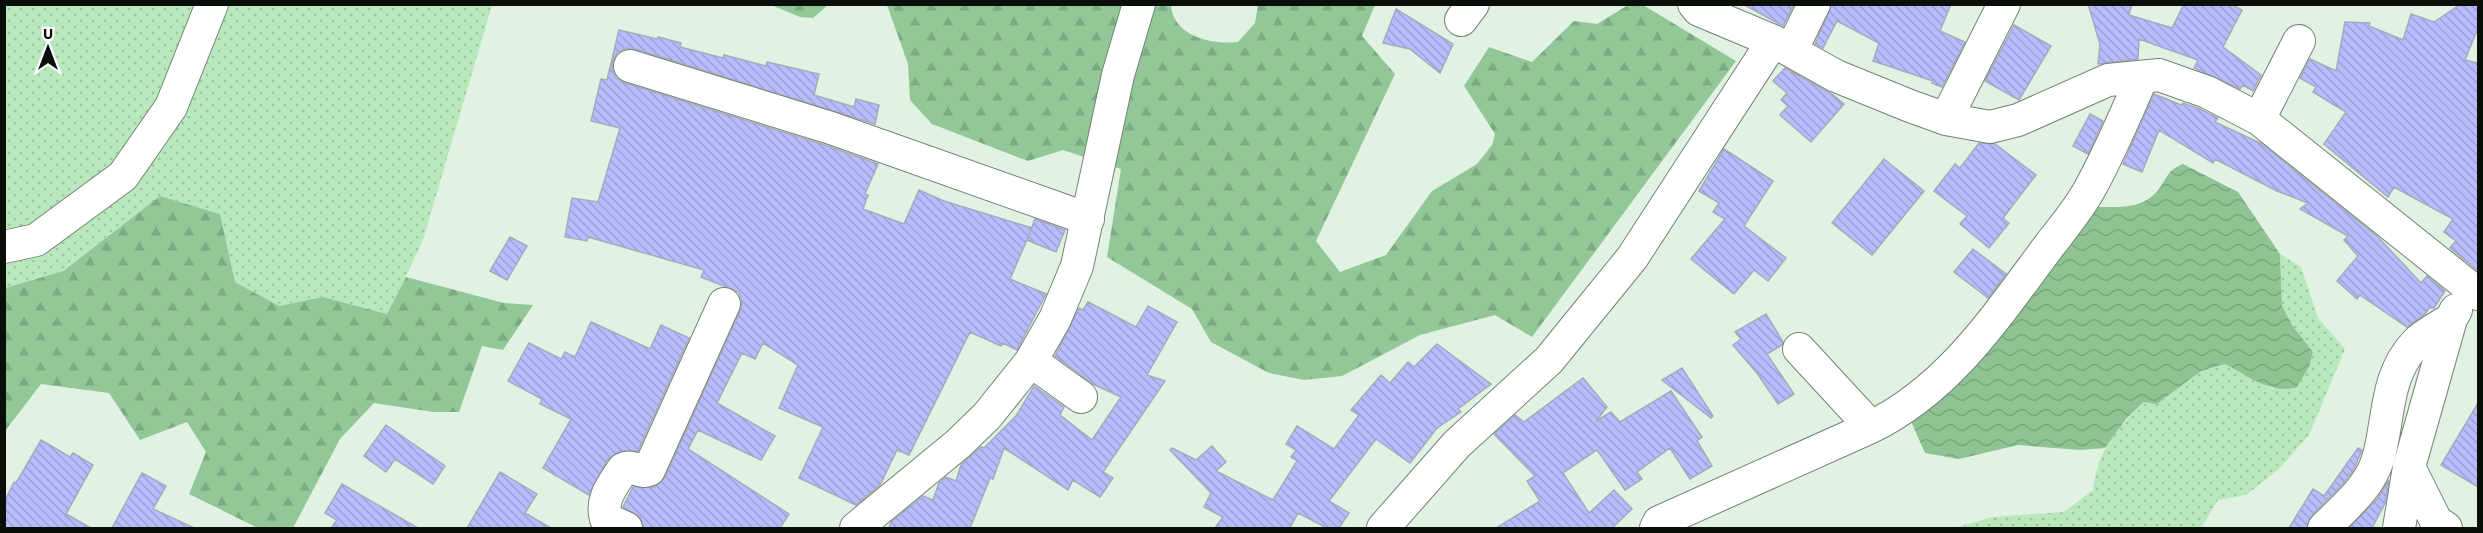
<svg xmlns="http://www.w3.org/2000/svg" width="2483" height="533" viewBox="0 0 2483 533" font-family="'Source Sans 3',sans-serif">
<defs>
<pattern id="green-dots" width="8" height="8" patternUnits="userSpaceOnUse" patternTransform="scale(1.5)"><rect width="8" height="8" fill="#b8e8bb"/><path d="M2 2h.1M6 6h.1" fill="none" stroke="#9dc69f" stroke-width="1.8" stroke-linecap="round"/></pattern>
<pattern id="forest-firs" width="22" height="20" patternUnits="userSpaceOnUse" patternTransform="scale(1.5)"><rect width="22" height="20" fill="#92c897"/><path d="M5 1l3.5 6h-7zM16 11l3.5 6h-7z" fill="#7dab81"/></pattern>
<pattern id="water-waves" width="16" height="10" patternUnits="userSpaceOnUse" patternTransform="scale(1.5)"><rect width="16" height="10" fill="#8ec493"/><path d="M0 5q4-4 8 0t8 0" fill="none" stroke="#79a77d"/></pattern>
<pattern id="building-back-hatch" width="6" height="6" patternUnits="userSpaceOnUse" patternTransform="scale(1.5)"><rect width="6" height="6" fill="#b7bcfc"/><path d="M-1 5l2 2M0 0l6 6M5-1l2 2" fill="none" stroke="#9ca0d7"/></pattern>
</defs>
<rect width="100%" height="100%" fill="#e1f1e2"/>
<path fill="url(#green-dots)" d="M 5,5 L 492,5 L 423,240 L 388,314 L 323,297 L 279,306 L 235,282 L 220,214 L 160,196 L 62,271 L 5,288 Z
M 2280,254 L 2301,267 L 2318,318 L 2345,349 L 2309,435 L 2279,469 L 2246,495 L 2218,500 L 2201,528 L 1954,528 L 1993,517 L 2064,512 L 2093,490 C 2097,452 2117,427 2145,402 L 2157,404 L 2201,371 L 2225,364 L 2273,389 L 2313,352 L 2292,325 L 2282,306 Z"/>
<path fill="url(#forest-firs)" d="M 771,5 L 828,5 L 813,18 L 800,17 Z
M 887,5 L 1171,5 C 1173,36 1211,45 1238,42 L 1255,23 L 1258,5 L 1375,5 L 1362,36 L 1395,74 L 1316,241 L 1340,272 L 1386,255 L 1432,191 L 1477,164 L 1492,145 L 1495,134 L 1464,86 L 1489,47 L 1532,62 L 1574,21 L 1597,24 L 1628,5 L 1643,5 L 1736,61 L 1532,337 L 1495,315 L 1420,335 L 1342,376 L 1304,380 L 1269,373 L 1211,342 L 1192,309 L 1107,257 L 1121,169 L 1063,150 L 1028,161 L 932,124 L 910,100 L 908,64 Z
M 160,196 L 220,214 L 235,282 L 279,306 L 323,297 L 387,314 L 406,277 L 504,303 L 533,305 L 503,350 L 482,346 L 459,412 L 433,412 L 374,403 L 340,439 L 293,528 L 258,528 L 189,494 L 206,452 L 187,422 L 140,440 L 109,393 L 41,384 L 5,431 L 5,288 L 63,271 Z"/>
<path fill="url(#water-waves)" d="M 2183,164 L 2238,192 L 2280,254 L 2282,306 L 2292,325 L 2313,352 L 2309,367 L 2297,387 C 2271,395 2247,375 2225,364 L 2201,371 L 2157,404 L 2144,402 L 2126,419 L 2105,448 L 2080,450 L 2018,445 L 1959,459 L 1925,453 L 1909,417 L 2097,207 C 2121,207 2145,210 2161,186 C 2169,174 2169,170 2183,164 Z"/>
<path fill="url(#building-back-hatch)" stroke="#a7aabc" stroke-width="1.5" d="M 1743,4 L 1794,4 L 1783,26 Z
M 1832,4 L 1951,4 L 1940,31 L 1965,42 L 1942,87 L 1932,83 L 1933,81 L 1873,61 L 1879,43 L 1837,21 L 1823,48 L 1815,44 Z
M 2088,4 L 2132,4 L 2129,15 L 2172,28 L 2184,4 L 2231,4 L 2242,10 L 2223,47 L 2261,75 L 2253,91 L 2243,85 L 2240,89 L 2194,68 L 2198,60 L 2139,39 L 2138,59 L 2098,64 L 2100,44 Z
M 2461,4 L 2478,4 L 2478,28 L 2465,60 L 2478,63 L 2478,271 L 2450,248 L 2456,241 L 2444,232 L 2453,219 L 2394,187 L 2388,197 L 2324,144 L 2346,112 L 2313,92 L 2316,87 L 2300,78 L 2310,59 L 2336,71 L 2345,22 L 2370,23 L 2369,26 L 2403,40 L 2411,14 L 2434,22 Z
M 1396,9 L 1453,44 L 1440,73 L 1410,49 L 1383,43 Z
M 2014,25 L 2051,46 L 2019,100 L 1985,81 Z
M 619,30 L 657,39 L 658,37 L 681,43 L 680,47 L 723,58 L 724,55 L 766,66 L 767,62 L 819,74 L 814,95 L 854,107 L 856,99 L 879,105 L 875,124 L 635,49 L 627,48 L 618,52 L 613,61 L 612,69 L 616,78 L 625,83 L 825,145 L 878,164 L 865,194 L 868,195 L 863,209 L 904,224 L 919,190 L 944,201 L 1032,228 L 1010,279 L 1046,294 L 1017,350 L 1003,343 L 1001,346 L 970,332 L 909,455 L 897,450 L 880,485 L 856,505 L 799,478 L 823,427 L 779,408 L 798,365 L 763,343 L 755,359 L 742,353 L 717,403 L 775,436 L 761,460 L 698,430 L 688,449 L 789,514 L 780,528 L 644,528 L 640,517 L 623,507 L 633,487 L 654,487 L 665,477 L 740,311 L 742,303 L 739,292 L 701,277 L 704,270 L 588,237 L 587,241 L 565,237 L 572,198 L 598,202 L 620,128 L 591,121 L 601,79 L 607,80 Z
M 1785,68 L 1832,94 L 1844,104 L 1811,142 L 1780,115 L 1788,106 L 1781,100 L 1787,93 L 1773,81 Z
M 2154,94 L 2181,105 L 2183,103 L 2200,109 L 2218,118 L 2215,122 L 2262,144 L 2377,236 L 2421,283 L 2427,276 L 2445,291 L 2434,308 L 2429,308 L 2425,314 L 2407,327 L 2360,295 L 2357,299 L 2337,281 L 2358,256 L 2344,240 L 2348,236 L 2300,209 L 2308,203 L 2277,191 L 2215,159 L 2213,163 L 2159,130 L 2142,172 L 2123,164 Z
M 2090,114 L 2103,121 L 2088,154 L 2073,146 Z
M 1979,143 L 1995,144 L 2036,175 L 2003,218 L 2009,223 L 1989,248 L 1960,224 L 1967,216 L 1934,191 L 1955,164 L 1960,168 Z
M 1724,149 L 1773,181 L 1744,226 L 1786,258 L 1768,281 L 1754,270 L 1734,294 L 1691,259 L 1725,219 L 1713,212 L 1719,203 L 1699,191 Z
M 1884,159 L 1924,191 L 1872,255 L 1832,223 Z
M 1035,219 L 1065,230 L 1056,252 L 1027,240 Z
M 510,237 L 527,246 L 507,280 L 490,271 Z
M 1973,249 L 2006,274 L 1988,298 L 1954,272 Z
M 1088,302 L 1136,327 L 1148,306 L 1177,322 L 1147,375 L 1165,381 L 1103,472 L 1113,478 L 1100,497 L 1073,480 L 1068,490 L 1004,448 L 993,479 L 990,478 L 970,528 L 889,528 L 891,522 L 923,496 L 933,500 L 939,483 L 946,477 L 956,481 L 961,465 L 981,447 L 984,448 L 1016,416 L 1034,386 L 1064,407 L 1060,415 L 1092,440 L 1121,397 L 1093,384 L 1055,356 L 1079,308 L 1083,310 Z
M 1766,314 L 1783,342 L 1782,345 L 1767,354 L 1794,394 L 1778,404 L 1757,373 L 1733,345 L 1741,339 L 1735,332 Z
M 591,322 L 650,349 L 661,325 L 689,338 L 638,451 L 621,451 L 608,459 L 589,495 L 543,468 L 571,419 L 540,404 L 542,399 L 508,381 L 529,343 L 561,359 L 565,352 L 575,357 Z
M 1437,344 L 1491,384 L 1458,409 L 1461,412 L 1437,428 L 1410,463 L 1376,439 L 1329,501 L 1349,513 L 1339,528 L 1327,528 L 1298,513 L 1290,528 L 1215,528 L 1223,517 L 1204,507 L 1211,493 L 1170,450 L 1172,448 L 1196,460 L 1212,446 L 1226,462 L 1216,471 L 1273,500 L 1297,461 L 1291,457 L 1296,450 L 1286,444 L 1297,426 L 1334,449 L 1359,415 L 1351,410 L 1381,375 L 1390,383 L 1408,362 L 1414,367 Z
M 1682,368 L 1713,416 L 1711,418 L 1662,380 Z
M 1583,378 L 1607,407 L 1596,421 L 1611,412 L 1620,422 L 1671,391 L 1702,437 L 1697,441 L 1712,466 L 1690,479 L 1670,448 L 1637,472 L 1642,479 L 1625,490 L 1597,450 L 1563,473 L 1589,513 L 1614,490 L 1632,509 L 1612,528 L 1496,528 L 1540,501 L 1527,481 L 1535,476 L 1494,434 L 1515,415 L 1524,422 Z
M 2478,403 L 2478,487 L 2441,465 Z
M 386,425 L 445,466 L 433,484 L 395,459 L 386,472 L 364,456 Z
M 41,440 L 70,457 L 73,453 L 93,465 L 66,514 L 91,528 L 4,528 L 4,503 L 14,482 L 16,483 Z
M 2358,448 L 2362,450 L 2354,469 L 2342,485 L 2311,516 L 2307,528 L 2289,528 L 2313,489 L 2324,496 Z
M 500,472 L 537,494 L 525,513 L 551,528 L 467,528 Z
M 142,473 L 166,486 L 153,509 L 194,528 L 112,528 Z
M 2389,480 L 2385,503 L 2372,528 L 2349,528 L 2377,499 Z
M 342,484 L 357,493 L 418,528 L 331,528 L 337,520 L 325,513 Z"/>
<g fill="none" stroke-linecap="round" stroke-linejoin="round">
<defs>
<path id="minor" d="M 1694,4 L 1699,10 L 1773,41 L 1836,76 L 1910,106 L 1946,119 L 1990,127 L 2018,120 L 2108,80 L 2159,75 L 2207,92 L 2259,119 L 2478,294
M 1461,20 L 1473,4
M 1791,51 L 1814,4
M 630,66 L 831,128 L 1088,219
M 1946,119 L 2004,4
M 2259,119 L 2299,41
M 4,247 L 36,240 L 123,176 L 171,107 L 212,4
M 1799,349 L 1871,427 C 1946,390 1992,323 2040,258 C 2055,237 2075,215 2088,192 C 2109,155 2125,116 2142,77
M 1031,361 L 1081,397
M 2409,467 L 2436,521 L 2446,528
M 626,528 L 606,519 C 600,499 613,485 623,469 C 633,464 640,474 649,470 L 724,304
M 856,528 L 958,444 L 987,416 L 1031,361 L 1055,319 L 1077,266 L 1118,75 L 1139,4
M 1383,528 L 1457,444 L 1549,360 L 1632,258 L 1773,41
M 1656,528 L 1659,522 L 1871,427
M 2324,528 C 2344,508 2370,487 2378,459 C 2390,418 2384,376 2417,342 C 2426,333 2441,326 2451,319
M 2399,528 L 2409,467 L 2451,319 L 2456,310"/>
</defs>
<use href="#minor" stroke="#748375" stroke-width="34"/>
<use href="#minor" stroke="#fff" stroke-width="32"/>
</g>
<rect width="2483" height="533" fill="none" stroke="#090e09" stroke-width="12"/>
<g transform="translate(48 48)" stroke="#ffffff" stroke-width="4.5" paint-order="stroke">
<path d="M0-4.5L10 22L0 15L-10 22Z" fill="#090e09"/>
<text y="-9" font-size="16" font-weight="bold" text-anchor="middle" fill="#090e09">U</text>
</g>
</svg>
